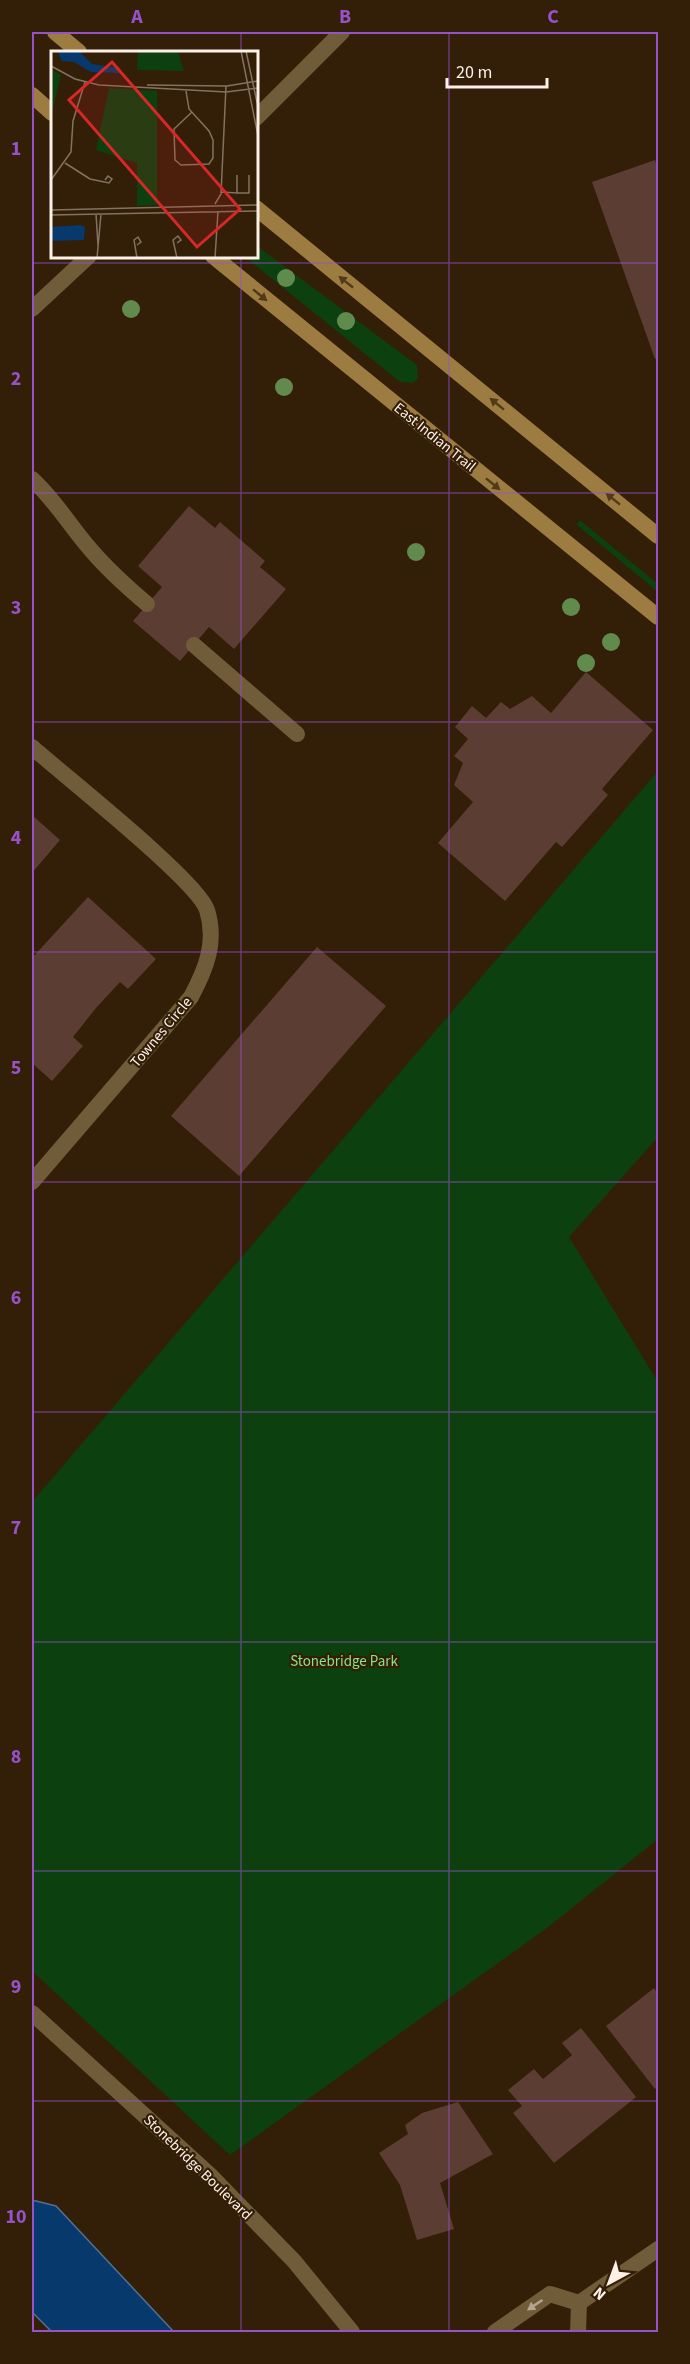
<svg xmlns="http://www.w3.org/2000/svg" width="690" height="2364" viewBox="0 0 690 2364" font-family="'Source Sans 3',sans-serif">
<rect width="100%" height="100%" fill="#331e07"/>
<path fill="#0c400f" d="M 257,246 L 417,365 L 418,378 L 413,383 L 400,382 L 245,257 L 256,256 Z
M 578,521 L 581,521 L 658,584 L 658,592 L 577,525 Z
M 658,771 L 658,1137 L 569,1237 L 658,1382 L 658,1839 L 547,1928 L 230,2155 L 32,1971 L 32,1502 Z"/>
<path fill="#07396c" stroke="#517091" stroke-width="1.5" d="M 32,2200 L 56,2206 L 174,2332 L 52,2332 L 32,2312 Z"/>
<path fill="#5c3d33" d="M 655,160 L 658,169 L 658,358 L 655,359 L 592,182 Z
M 189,506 L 215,528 L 220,522 L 265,561 L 260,567 L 286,589 L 234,649 L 209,627 L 180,661 L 133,621 L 162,587 L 138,566 Z
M 586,672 L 653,730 L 602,789 L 608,795 L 562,847 L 556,842 L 505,901 L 438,843 L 473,802 L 454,785 L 463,763 L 454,756 L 468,739 L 455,727 L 472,706 L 486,718 L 501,702 L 510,709 L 532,696 L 551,713 Z
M 32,815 L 60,840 L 32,873 Z
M 88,897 L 156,959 L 128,989 L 120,982 L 96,1008 L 73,1037 L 83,1046 L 52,1081 L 32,1063 L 32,958 Z
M 317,947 L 386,1006 L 239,1176 L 171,1116 Z
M 654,1988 L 658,1994 L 658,2086 L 655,2089 L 606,2026 Z
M 581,2028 L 636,2097 L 554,2163 L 513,2113 L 522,2106 L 508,2090 L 534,2069 L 543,2079 L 572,2055 L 562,2043 Z
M 458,2102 L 493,2154 L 440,2183 L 454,2229 L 417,2240 L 400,2185 L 379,2153 L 408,2134 L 405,2125 L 422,2113 Z"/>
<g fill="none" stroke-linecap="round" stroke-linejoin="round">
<path stroke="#705c39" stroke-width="16" d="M 32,309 L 89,256
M 32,479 C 55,500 70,526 91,550 C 108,570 127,587 147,604
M 194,645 L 297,734"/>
<path stroke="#705c39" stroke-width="16" d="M 256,118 L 342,32
M 32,747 C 62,774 198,881 207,910 C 217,942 206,969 191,997 L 32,1182
M 32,2013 L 211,2176 L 294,2261 L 352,2332
M 579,2303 L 658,2249
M 495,2332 L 550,2294 L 579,2303
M 578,2332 L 579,2303"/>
<path stroke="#9c7c41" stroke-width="16" d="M 55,32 L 79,52
M 32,95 L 52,113
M 256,208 L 658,536
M 213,256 L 658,617"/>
</g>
<g fill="#608b4c">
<circle cx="286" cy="278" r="9"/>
<circle cx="131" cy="309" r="9"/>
<circle cx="346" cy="321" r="9"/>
<circle cx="284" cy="387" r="9"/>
<circle cx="416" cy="552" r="9"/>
<circle cx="571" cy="607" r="9"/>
<circle cx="611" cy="642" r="9"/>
<circle cx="586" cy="663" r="9"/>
</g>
<defs><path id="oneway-solid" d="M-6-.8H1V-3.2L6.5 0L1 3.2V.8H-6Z" transform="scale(1.5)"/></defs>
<g fill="#523a18">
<use href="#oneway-solid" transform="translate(346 282) rotate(-142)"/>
<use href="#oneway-solid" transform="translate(260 295) rotate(39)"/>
<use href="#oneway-solid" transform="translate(497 404) rotate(-141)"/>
<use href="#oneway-solid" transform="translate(493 484) rotate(39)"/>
<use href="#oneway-solid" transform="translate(613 499) rotate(-141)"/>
</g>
<use fill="#b6a690" href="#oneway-solid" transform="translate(535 2305) rotate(146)"/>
<path fill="none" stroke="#9553c7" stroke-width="1.5" stroke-opacity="0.55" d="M 241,32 L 241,52M 449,32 L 449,2332M 241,256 L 241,2332M 32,263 L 658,263M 32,493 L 658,493M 32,722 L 658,722M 32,952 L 658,952M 32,1182 L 658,1182M 32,1412 L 658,1412M 32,1642 L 658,1642M 32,1871 L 658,1871M 32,2101 L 658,2101"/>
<g text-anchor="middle" stroke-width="4.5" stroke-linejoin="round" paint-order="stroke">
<g font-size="15" fill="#fdf1e7" stroke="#331e07">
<text transform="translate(435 437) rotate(39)" y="5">East Indian Trail</text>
<text transform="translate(161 1032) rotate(-50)" y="5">Townes Circle</text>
<text transform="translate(198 2167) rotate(44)" y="5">Stonebridge Boulevard</text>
</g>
<g font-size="15" fill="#85e485" stroke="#331e07">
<text x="344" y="1666">Stonebridge Park</text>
</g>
</g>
<g transform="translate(51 51)">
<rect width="207" height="207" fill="#331e07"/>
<path d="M 87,0 L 127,0 L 133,20 L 86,19 ZM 0,18 L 10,24 L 0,66 ZM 58,37 L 106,40 L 106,154 L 86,155 L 86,112 L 45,99 Z" fill="#0c400f"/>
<path d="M 6,0 L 28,0 L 41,13 L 68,17 L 71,22 L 40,21 L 23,11 L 11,10 ZM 30,174 L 34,176 L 33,189 L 0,190 L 0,176 Z" fill="#07396c"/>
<path fill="none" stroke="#847261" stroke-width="1.5" d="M 190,0 L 207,85M 195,0 L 207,56M 0,15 L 24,28 L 48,34 L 175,41 L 207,37M 96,34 L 176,35 L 207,30M 135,40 L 138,58 L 158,80 L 162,89 L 162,107 L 158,113 L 130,114 L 124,109 L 123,78 L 141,61M 14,112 L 39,128 L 58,132 L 61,128 L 57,125 L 54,129M 0,129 L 20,101 L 22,70 L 34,31M 170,141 L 186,142 L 186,124M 186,142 L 198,142 L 198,124M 164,153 L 170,143 L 175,35M 0,159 L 207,154M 45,163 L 47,194M 0,164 L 207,160M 86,194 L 90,191 L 87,186 L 83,189 L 86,207M 46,207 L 50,163M 126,207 L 122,189 L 127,185 L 130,189 L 126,192M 164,207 L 167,160"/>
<path fill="#d62828" fill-opacity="0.15" stroke="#d62828" stroke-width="3" d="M 61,11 L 189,158 L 146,196 L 18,49 Z"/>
<rect width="207" height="207" fill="none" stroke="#fdf1e7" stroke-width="3"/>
</g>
<rect width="690" height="2364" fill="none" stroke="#331e07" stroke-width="66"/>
<g transform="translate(609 2283) rotate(221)" stroke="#331e07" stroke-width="4.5" paint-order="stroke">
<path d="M0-4.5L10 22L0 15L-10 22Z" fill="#fdf1e7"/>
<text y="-9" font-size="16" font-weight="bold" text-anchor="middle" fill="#fdf1e7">N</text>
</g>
<path d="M447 78v9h100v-9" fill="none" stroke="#fdf1e7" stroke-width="3"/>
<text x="456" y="78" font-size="18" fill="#fdf1e7" stroke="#331e07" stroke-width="4.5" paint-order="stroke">20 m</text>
<rect x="33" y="33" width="624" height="2298" fill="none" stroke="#9553c7" stroke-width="2"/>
<g font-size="20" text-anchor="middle" font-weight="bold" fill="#9553c7">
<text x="137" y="23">A</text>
<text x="345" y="23">B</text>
<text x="553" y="23">C</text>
<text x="16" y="155">1</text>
<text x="16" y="385">2</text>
<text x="16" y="614">3</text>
<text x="16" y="844">4</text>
<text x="16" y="1074">5</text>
<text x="16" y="1304">6</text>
<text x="16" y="1534">7</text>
<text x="16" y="1763">8</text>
<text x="16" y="1993">9</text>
<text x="16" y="2223">10</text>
</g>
</svg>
